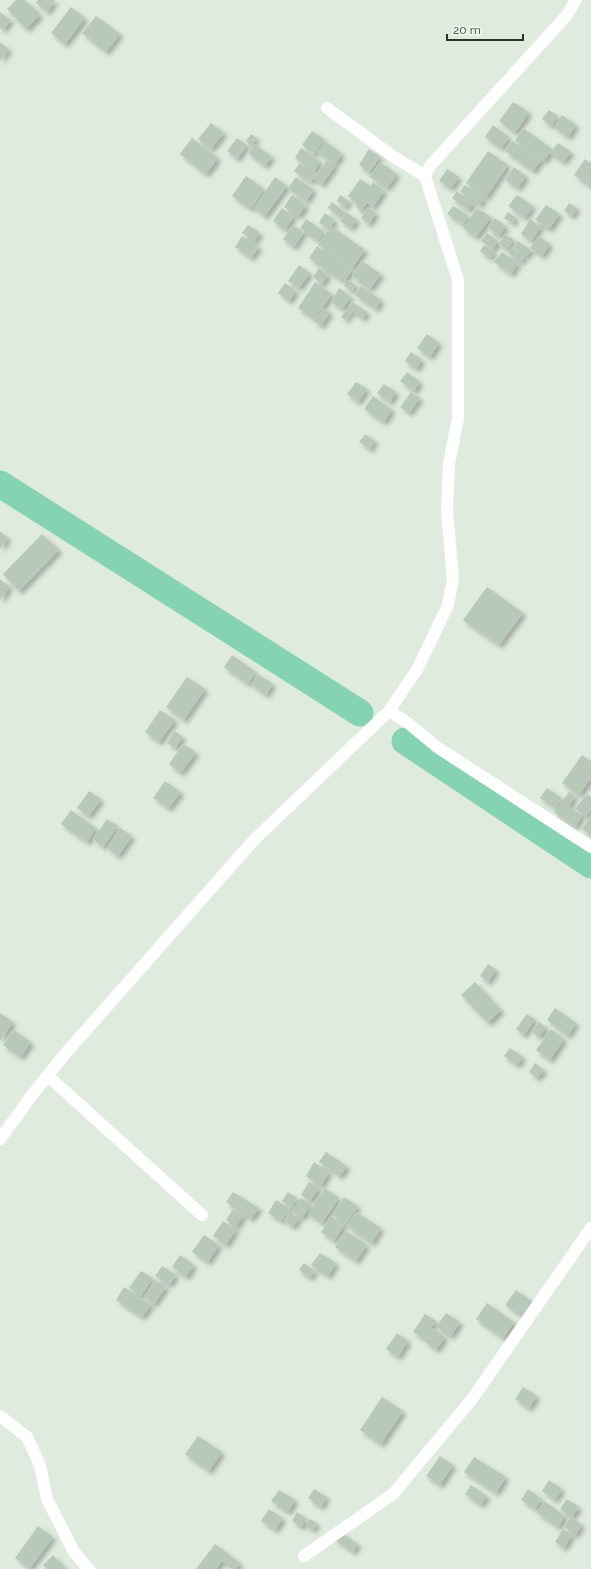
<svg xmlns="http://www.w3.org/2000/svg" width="591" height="1569" viewBox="0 0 591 1569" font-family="Raleway,sans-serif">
<defs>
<filter id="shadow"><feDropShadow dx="3.5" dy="3.5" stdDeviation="2" flood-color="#0004"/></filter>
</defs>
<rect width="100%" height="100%" fill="#dfebdf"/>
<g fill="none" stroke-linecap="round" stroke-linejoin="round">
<path stroke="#85d3b3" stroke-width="27" d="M 0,484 L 360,713
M 405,741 L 591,865"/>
</g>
<path fill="#b8c9b9" filter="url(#shadow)" d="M 16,0 L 25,0 L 40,15 L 26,29 L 7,9 Z
M 38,0 L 53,0 L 55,1 L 47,12 L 36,3 Z
M 71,7 L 85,18 L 65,44 L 51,33 Z
M 0,12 L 11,20 L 3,30 L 0,28 Z
M 96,16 L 120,34 L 106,52 L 82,33 Z
M 0,42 L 9,49 L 0,61 Z
M 513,102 L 529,112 L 515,133 L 499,121 Z
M 549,110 L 558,116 L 551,126 L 542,119 Z
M 562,115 L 576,125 L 568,137 L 554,127 Z
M 211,123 L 224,133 L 211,149 L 198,139 Z
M 493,125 L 509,137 L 501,148 L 485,137 Z
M 523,128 L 552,149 L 544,161 L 515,141 Z
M 312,131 L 324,139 L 314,154 L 302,145 Z
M 251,134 L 257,138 L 251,146 L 246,141 Z
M 192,138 L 218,158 L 206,174 L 180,154 Z
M 237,138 L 247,145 L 237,159 L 227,151 Z
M 325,141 L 342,154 L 335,164 L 317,152 Z
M 513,141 L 541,160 L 533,171 L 505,151 Z
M 558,143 L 571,152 L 563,162 L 550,153 Z
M 255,144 L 272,157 L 265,166 L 248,153 Z
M 301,148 L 320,161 L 314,171 L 295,158 Z
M 369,149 L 380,157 L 369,173 L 359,165 Z
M 488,151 L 508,165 L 486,197 L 466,183 Z
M 585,159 L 591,163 L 591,187 L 574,175 Z
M 327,160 L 335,166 L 322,184 L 314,179 Z
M 380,162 L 397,174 L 387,188 L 370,177 Z
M 300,163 L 316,174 L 311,182 L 294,171 Z
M 514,167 L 526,176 L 518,188 L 505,180 Z
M 447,169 L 459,177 L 451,188 L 439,181 Z
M 246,176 L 264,189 L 251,209 L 232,196 Z
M 275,177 L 287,186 L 265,216 L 254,208 Z
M 296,177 L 314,190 L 306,201 L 288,188 Z
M 360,179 L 371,186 L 373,182 L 384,191 L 373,207 L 362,199 L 367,203 L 361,211 L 356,207 L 358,204 L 348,196 Z
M 465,185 L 484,198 L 480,205 L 460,192 Z
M 457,191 L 473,203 L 468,210 L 452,198 Z
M 292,195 L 306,205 L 298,216 L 284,207 Z
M 340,195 L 349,201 L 345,207 L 337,201 Z
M 517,195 L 533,206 L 525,218 L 508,206 Z
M 332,202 L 343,211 L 339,216 L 328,208 Z
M 569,203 L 577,208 L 572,216 L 564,211 Z
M 546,205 L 560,214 L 549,229 L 535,220 Z
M 453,206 L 469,216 L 463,224 L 447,214 Z
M 368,207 L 376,213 L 369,224 L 361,218 Z
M 282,208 L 294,216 L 285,230 L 273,221 Z
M 477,208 L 491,217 L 476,237 L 463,228 Z
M 346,212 L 357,220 L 351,228 L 340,221 Z
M 508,212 L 516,218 L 512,223 L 504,218 Z
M 325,213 L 335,220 L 331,226 L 365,250 L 352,268 L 318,245 L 329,229 L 319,223 Z
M 494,218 L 506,226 L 499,236 L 488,228 Z
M 306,219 L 325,232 L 318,241 L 300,228 Z
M 530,219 L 541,227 L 531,241 L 521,234 Z
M 248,225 L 260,233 L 254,242 L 242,233 Z
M 293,225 L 304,232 L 294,247 L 283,239 Z
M 487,233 L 498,241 L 493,249 L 481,241 Z
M 505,234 L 514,240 L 507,249 L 499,244 Z
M 242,236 L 259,247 L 251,258 L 235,247 Z
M 539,236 L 550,244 L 542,256 L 530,248 Z
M 518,241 L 531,250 L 527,256 L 513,247 Z
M 484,245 L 494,252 L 490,258 L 480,251 Z
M 317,246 L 352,270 L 344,282 L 309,258 Z
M 512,247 L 525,257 L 521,262 L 508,253 Z
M 502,252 L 518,263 L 511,274 L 494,262 Z
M 362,261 L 381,274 L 370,289 L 352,276 Z
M 299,265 L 310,273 L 299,288 L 288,281 Z
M 319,268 L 328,275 L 322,284 L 313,277 Z
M 348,280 L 356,285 L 352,291 L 344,286 Z
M 315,282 L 332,294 L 314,319 L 298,308 Z
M 285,283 L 296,291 L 289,301 L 278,293 Z
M 361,286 L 381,300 L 376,309 L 355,295 Z
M 339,288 L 351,297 L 342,309 L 331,302 Z
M 352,302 L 367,312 L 363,319 L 352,311 L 345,320 L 341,317 Z
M 324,308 L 330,312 L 321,326 L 314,321 Z
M 427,334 L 439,343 L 430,357 L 417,348 Z
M 411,352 L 422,360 L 416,369 L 405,361 Z
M 407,372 L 420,382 L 414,391 L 400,381 Z
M 356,382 L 367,389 L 358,402 L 347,394 Z
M 384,384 L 396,392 L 390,402 L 377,393 Z
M 411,392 L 420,398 L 409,413 L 400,407 Z
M 373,396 L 392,410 L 384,422 L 364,409 Z
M 365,434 L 375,441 L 370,449 L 359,442 Z
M 0,531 L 8,538 L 0,549 Z
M 42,534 L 59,550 L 19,591 L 3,574 Z
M 0,579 L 10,587 L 0,600 Z
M 487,587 L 523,613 L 499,645 L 463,620 Z
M 232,655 L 256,672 L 248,684 L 224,667 Z
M 258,674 L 273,684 L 266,695 L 251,684 Z
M 187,677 L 205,689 L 184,720 L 166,707 Z
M 160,710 L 175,720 L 159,742 L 145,732 Z
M 175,731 L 183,737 L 175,748 L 167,743 Z
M 183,744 L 196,752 L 181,773 L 169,764 Z
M 582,755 L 591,761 L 591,778 L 579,795 L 562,783 Z
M 165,781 L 181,792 L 169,808 L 153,798 Z
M 547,788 L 562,798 L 555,808 L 540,798 Z
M 89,791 L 101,799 L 89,816 L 77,808 Z
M 569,792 L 575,796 L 569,806 L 564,803 L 582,816 L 575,827 L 554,812 Z
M 587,794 L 591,797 L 591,809 L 586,817 L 575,809 Z
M 71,810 L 96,828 L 87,842 L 61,824 Z
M 591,815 L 591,835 L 582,829 Z
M 107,819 L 118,826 L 103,847 L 93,839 Z
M 120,828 L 132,836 L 118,856 L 107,848 Z
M 488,964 L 496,970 L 488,982 L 480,976 Z
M 475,982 L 501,1010 L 488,1023 L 461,995 Z
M 555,1008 L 576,1023 L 568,1036 L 547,1020 Z
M 0,1013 L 13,1022 L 0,1041 Z
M 527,1014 L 535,1019 L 524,1035 L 516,1029 Z
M 539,1022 L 546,1027 L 539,1037 L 532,1032 Z
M 551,1029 L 564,1039 L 550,1060 L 536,1050 Z
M 14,1030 L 31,1042 L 21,1057 L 3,1045 Z
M 510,1048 L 523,1057 L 517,1065 L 504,1056 Z
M 535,1063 L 544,1070 L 537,1078 L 529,1072 Z
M 326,1152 L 347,1166 L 340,1176 L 319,1162 Z
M 314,1162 L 329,1172 L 321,1186 L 306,1176 Z
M 309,1182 L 319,1188 L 310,1201 L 301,1195 Z
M 325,1188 L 339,1198 L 322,1223 L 308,1214 Z
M 233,1192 L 259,1208 L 251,1219 L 226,1202 Z
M 288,1192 L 297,1198 L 291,1208 L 282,1201 Z
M 344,1197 L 358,1206 L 346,1224 L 332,1215 Z
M 301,1198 L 311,1205 L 302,1218 L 292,1211 Z
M 276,1200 L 290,1209 L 281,1221 L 268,1213 Z
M 233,1209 L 243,1216 L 236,1227 L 226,1220 Z
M 289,1212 L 299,1218 L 293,1227 L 284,1220 Z
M 356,1212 L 381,1228 L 372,1243 L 347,1226 Z
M 331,1216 L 344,1225 L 334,1241 L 321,1232 Z
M 223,1221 L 236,1230 L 226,1245 L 213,1236 Z
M 346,1231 L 367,1245 L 356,1261 L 335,1247 Z
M 204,1235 L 219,1245 L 208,1262 L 192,1252 Z
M 320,1253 L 336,1263 L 328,1276 L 311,1265 Z
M 180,1255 L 194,1265 L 186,1277 L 172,1267 Z
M 304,1263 L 315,1271 L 310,1278 L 299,1270 Z
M 162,1266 L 176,1275 L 169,1285 L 155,1276 Z
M 141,1271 L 153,1278 L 141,1296 L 129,1288 Z
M 155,1280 L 166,1287 L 154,1304 L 144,1297 Z
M 124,1287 L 151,1305 L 142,1317 L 116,1300 Z
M 516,1290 L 533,1302 L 523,1317 L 505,1305 Z
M 487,1303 L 514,1322 L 503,1338 L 476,1319 Z
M 446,1313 L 460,1322 L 451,1336 L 436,1327 Z
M 425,1314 L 436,1321 L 424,1339 L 413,1332 Z
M 432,1328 L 445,1337 L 436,1350 L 424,1341 Z
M 397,1333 L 408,1341 L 398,1357 L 386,1349 Z
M 523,1387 L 537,1396 L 529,1408 L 515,1399 Z
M 382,1397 L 403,1411 L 381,1444 L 360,1430 Z
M 198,1436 L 222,1452 L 209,1471 L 185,1454 Z
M 440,1456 L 453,1465 L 440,1485 L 426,1476 Z
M 474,1457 L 506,1477 L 496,1493 L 464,1472 Z
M 549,1480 L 562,1489 L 555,1500 L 542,1491 Z
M 471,1485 L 487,1496 L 481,1505 L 465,1494 Z
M 314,1489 L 327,1497 L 321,1507 L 308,1498 Z
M 528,1489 L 542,1499 L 535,1509 L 521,1500 Z
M 279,1490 L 295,1500 L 288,1512 L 271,1501 Z
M 567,1499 L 579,1507 L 572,1517 L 560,1509 Z
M 544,1501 L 565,1516 L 558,1527 L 537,1513 Z
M 269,1509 L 283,1518 L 275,1530 L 261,1521 Z
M 297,1512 L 307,1519 L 301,1527 L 292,1521 Z
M 571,1517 L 582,1525 L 575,1535 L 564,1527 Z
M 310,1519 L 317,1523 L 313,1530 L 305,1525 Z
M 38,1526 L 53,1537 L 30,1568 L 15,1558 Z
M 563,1529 L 572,1535 L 564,1548 L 555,1542 Z
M 339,1531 L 358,1544 L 353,1552 L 334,1539 Z
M 215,1544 L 240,1563 L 236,1569 L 232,1569 L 222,1561 L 216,1569 L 196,1569 Z
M 53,1555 L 66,1569 L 47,1569 L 43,1565 Z"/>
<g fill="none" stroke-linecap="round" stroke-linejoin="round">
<path stroke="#fff" stroke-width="12" d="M 327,108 L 391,155 L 425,176
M 389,711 L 408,723 L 437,747 L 591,847
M 48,1076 L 202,1215
M 0,1139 L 32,1095 L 65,1054 L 253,841 L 389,711 L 418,668 L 448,605 L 453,579 L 447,510 L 449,464 L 458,418 L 458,280 L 425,176 L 430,166 L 567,15 L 576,0
M 0,1416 L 27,1437 L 40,1465 L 47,1499 L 74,1552 L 89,1569
M 304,1556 L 393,1494 L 472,1399 L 591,1228"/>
</g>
<path d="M447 34v6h76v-6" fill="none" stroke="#203c25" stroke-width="2"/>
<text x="453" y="34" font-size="12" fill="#203c25" stroke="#f0f8f0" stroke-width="3" paint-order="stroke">20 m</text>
</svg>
